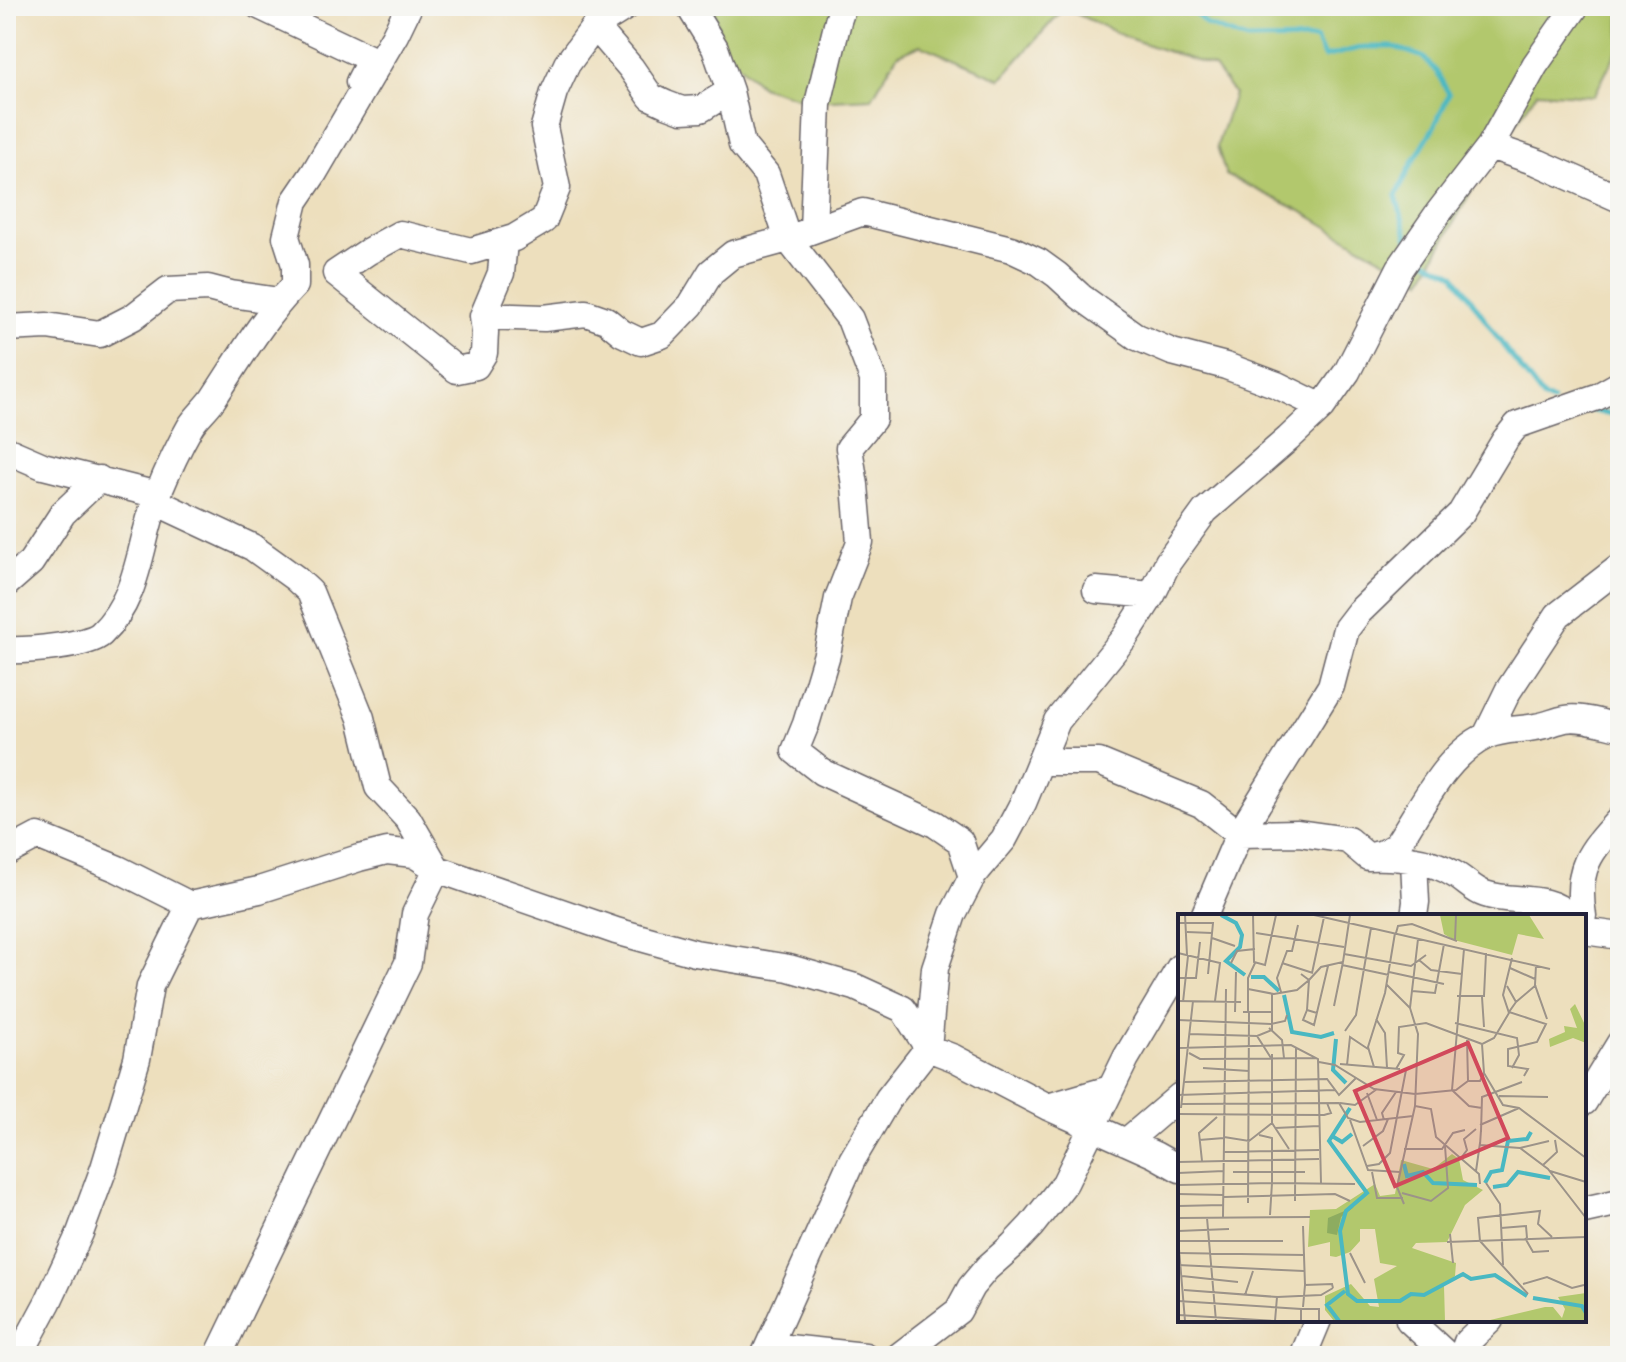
<svg xmlns="http://www.w3.org/2000/svg" width="1626" height="1362" viewBox="0 0 1626 1362" font-family="Caveat,sans-serif">
<rect width="100%" height="100%" fill="#f6f6f2"/>
<filter id="ink" filterUnits="userSpaceOnUse"><feTurbulence type="fractalNoise" baseFrequency=".0125" numOctaves="2"/><feDisplacementMap in="SourceGraphic" scale="16" xChannelSelector="R" yChannelSelector="G"/><feConvolveMatrix kernelMatrix="1 2 1 2 8 2 1 2 1" color-interpolation-filters="sRGB"/></filter>
<filter id="wash" filterUnits="userSpaceOnUse"><feTurbulence type="fractalNoise" baseFrequency=".006" numOctaves="4" result="noise"/><feDisplacementMap in="SourceGraphic" scale="32" xChannelSelector="R" yChannelSelector="G"/><feGaussianBlur stdDeviation="1.8" result="paint"/><feColorMatrix in="noise" values="0 0 0 0 0 0 0 0 0 0 0 0 0 0 0 0 0 1.4 0 .05"/><feComposite in="paint" operator="in"/></filter>
<g filter="url(#wash)">
<rect width="100%" height="100%" fill="#eddfbd"/>
<path fill="#b2c86d" stroke="#6a7554" stroke-width="2" d="M 713,6 L 1620,6 L 1620,45 L 1594,96 L 1537,92 L 1475,184 L 1422,280 L 1358,245 L 1299,210 L 1226,175 L 1217,146 L 1234,94 L 1214,67 L 1128,38 L 1064,8 L 1001,79 L 920,45 L 897,55 L 872,98 L 810,101 L 761,86 L 723,50 Z"/>
<g fill="none" stroke-linecap="round" stroke-linejoin="round">
<path stroke="#49b8c2" stroke-width="5" d="M 1191,6 L 1191,9 L 1207,25 L 1247,40 L 1316,39 L 1324,57 L 1364,47 L 1394,47 L 1423,57 L 1436,71 L 1449,94 L 1435,125 L 1413,162 L 1396,196 L 1408,240
M 1420,257 L 1454,274 L 1504,347 L 1544,399 L 1553,401
M 1590,410 L 1620,417"/>
</g>
</g>
<g filter="url(#ink)">
<g fill="none" stroke-linecap="round" stroke-linejoin="round">
<defs>
<path id="minor" d="M 259,6 L 371,59 L 359,82
M 689,6 L 715,48 L 730,91 L 742,145 L 766,174 L 788,239 L 850,319 L 873,379 L 873,419 L 849,448 L 855,485 L 860,542 L 838,598 L 827,654 L 806,724 L 795,751 L 822,772 L 935,824 L 960,841 L 972,877
M 595,26 L 631,68 L 651,97 L 666,104 L 682,110 L 701,109 L 730,91
M 1490,146 L 1539,163 L 1620,199
M 813,230 L 818,104 L 838,21 L 843,6
M 504,242 L 501,273 L 483,316 L 485,332 L 484,353 L 476,366 L 457,370 L 336,273 L 369,251 L 400,234 L 471,251 L 514,238 L 544,220 L 557,188 L 544,127 L 554,92 L 567,64 L 595,26 L 627,6
M 483,316 L 544,318 L 586,313 L 606,320 L 622,333 L 641,342 L 662,335 L 691,305 L 711,272 L 733,254 L 788,239 L 863,212 L 1011,249 L 1039,262 L 1057,275 L 1081,297 L 1137,337 L 1172,352 L 1226,366 L 1277,385 L 1322,407
M 6,328 L 47,326 L 100,334 L 133,317 L 168,290 L 208,288 L 231,294 L 279,301
M 6,450 L 43,466 L 158,495
M 156,502 L 252,547 L 295,578 L 310,592 L 361,718 L 378,787 L 408,819 L 437,869 L 415,914 L 408,963 L 218,1356
M 6,584 L 31,562 L 63,513 L 99,479
M 1096,590 L 1152,595
M 6,650 C 25,651 88,646 101,634 C 141,596 139,541 158,494 C 167,472 178,448 190,427 C 196,417 206,409 213,399 C 239,360 262,319 295,285 L 295,265 L 286,237 L 295,201 L 314,173 L 395,35 L 409,6
M 1486,736 L 1508,691 L 1558,615 L 1620,567
M 1040,762 L 1099,762 L 1201,804 L 1239,834 L 1298,833 L 1348,840 L 1368,857 C 1396,856 1429,859 1454,874 C 1465,880 1473,890 1485,894 C 1513,904 1547,893 1569,916
M 6,853 L 38,836 L 118,869 L 190,905 L 259,890 L 359,858 L 387,851 L 414,854 L 437,869 L 616,931 L 695,953 L 789,968 L 855,987 L 903,1009 L 928,1048 L 954,1058 L 1048,1107 L 1155,1155 L 1180,1169
M 1375,855 L 1383,853 L 1396,846 C 1421,809 1444,756 1486,736 C 1501,729 1519,730 1535,727 C 1545,726 1555,721 1565,719 C 1583,716 1602,724 1620,727
M 1204,916 L 1239,834 L 1331,686 L 1346,629 L 1359,612 L 1461,513 L 1505,440 L 1517,425 L 1597,397 L 1620,384
M 1414,916 L 1416,902 L 1414,861
M 1583,916 C 1575,869 1589,852 1620,819
M 1584,931 L 1620,936
M 1584,1102 L 1620,1043
M 1048,1107 L 1110,1089
M 1126,1142 L 1180,1096
M 1584,1210 L 1620,1202
M 1409,1320 L 1448,1356
M 769,1346 L 865,1356
M 19,1356 L 48,1302 L 80,1233 L 104,1168 L 137,1059 L 150,986 L 190,905
M 764,1356 L 852,1160 L 888,1099 L 928,1048 L 935,968 L 953,914 L 972,877 L 1004,839 L 1023,803 L 1057,721 L 1125,637 L 1152,595 L 1168,562 L 1205,511 L 1288,439 L 1322,407 L 1347,372 L 1400,268 L 1439,212 L 1490,146 L 1535,65 L 1576,6
M 899,1356 L 958,1311 L 971,1287 L 987,1268 L 1012,1246 L 1031,1226 L 1065,1183 L 1126,1058 L 1180,967
M 1303,1356 L 1318,1320
M 1462,1356 L 1467,1342 L 1490,1320"/>
</defs>
<use href="#minor" stroke="#696468" stroke-width="29"/>
<use href="#minor" stroke="#fff" stroke-width="26"/>
</g>
</g>
<g transform="translate(1178 914)">
<rect width="408" height="408" fill="#eddfbd"/>
<path d="M 262,1 L 351,1 L 366,25 L 340,20 L 334,41 L 276,26 L 266,20 ZM 397,90 L 408,113 L 408,129 L 395,124 L 372,133 L 371,125 L 387,118 L 386,112 L 399,114 L 392,95 ZM 274,240 L 281,245 L 285,266 L 305,276 L 287,291 L 269,328 L 238,329 L 234,334 L 278,349 L 277,362 L 266,372 L 267,407 L 156,407 L 147,396 L 147,382 L 173,370 L 192,392 L 201,393 L 196,365 L 219,352 L 202,349 L 197,315 L 182,315 L 182,327 L 172,338 L 158,343 L 152,342 L 152,328 L 130,333 L 132,296 L 158,295 L 197,270 L 202,282 L 217,280 L 223,246 L 255,255 ZM 408,379 L 408,407 L 308,407 L 367,393 L 375,393 L 384,404 L 387,395 L 380,383 Z" fill="#b2c86d"/>
<path d="M 176,293 L 163,303 L 159,321 L 149,319 L 150,304 Z" fill="#8dac60"/>
<path fill="none" stroke="#49b8c2" stroke-width="4" d="M 43,1 L 58,9 L 64,21 L 62,33 L 48,47 L 67,61M 73,63 L 86,63 L 101,77M 106,81 L 114,118 L 143,123 L 156,119M 158,125 L 155,156 L 168,169M 172,194 L 151,227 L 189,279 L 168,297 L 162,317 L 170,380 L 179,387 L 222,387 L 233,380 L 246,381 L 285,360 L 293,365 L 317,361 L 349,382M 154,222 L 164,228 L 174,220M 226,250 L 229,262 L 245,258 L 255,269 L 299,271M 307,269 L 313,258 L 324,256 L 330,227 L 349,225 L 353,218M 315,273 L 329,271 L 340,258 L 372,264M 355,384 L 404,392 L 408,399M 161,407 L 149,391 L 167,377"/>
<path fill="none" stroke="#9c9389" stroke-width="2" d="M 7,1 L 9,41M 75,1 L 76,48 L 87,51 L 98,1M 136,1 L 372,55M 0,9 L 35,9 L 30,60M 9,18 L 34,19M 78,19 L 166,33M 218,19 L 220,12 L 234,10 L 279,27M 34,24 L 57,32M 277,26 L 278,1M 286,35 L 274,176 L 291,192 L 304,194M 0,39 L 42,49 L 37,87M 166,40 L 233,52 L 248,41M 241,46 L 253,56 L 284,60M 53,49 L 59,37 L 77,35M 104,49 L 135,59M 164,51 L 211,61M 358,51 L 357,71 L 369,105M 332,54 L 357,65M 211,58 L 266,70M 134,59 L 146,3M 0,64 L 18,64 L 22,28M 209,71 L 232,94M 329,72 L 338,88 L 331,98 L 368,110 L 359,128 L 330,135 L 330,152 L 350,155 L 346,162M 70,75 L 96,80 L 119,76 L 131,66 L 123,60M 234,77 L 257,79 L 266,30M 103,78 L 99,64 L 109,37 L 114,37 L 120,11M 279,82 L 306,82 L 308,39M 304,83 L 306,113M 0,87 L 63,88M 5,88 L 10,42M 338,88 L 358,71M 156,92 L 165,48M 129,96 L 125,106 L 136,111 L 150,52M 57,98 L 58,58M 65,98 L 94,98M 70,98 L 70,64 L 77,49M 139,99 L 129,96 L 131,66 L 143,53 L 165,48 L 172,1M 198,105 L 207,119 L 209,154M 0,106 L 93,110 L 107,107 L 109,101M 277,109 L 339,124 L 341,141 L 334,154M 91,114 L 104,126 L 106,144M 167,117 L 178,101 L 193,14M 11,120 L 79,122 L 93,144M 79,122 L 94,116 L 94,80M 289,126 L 290,167M 0,134 L 113,131 L 140,145 L 143,269M 11,139 L 22,145 L 138,144M 94,140 L 94,209 L 111,235M 141,148 L 157,151 L 196,175 L 237,180 L 278,176 L 290,167 L 302,167 L 306,159 L 325,191 L 341,194 L 408,244M 162,150 L 222,155M 169,151 L 172,123 L 190,135M 196,153 L 190,133 L 207,79 L 217,19M 25,154 L 71,157M 218,155 L 226,141 L 220,139 L 221,113 L 248,109 L 304,130M 306,159 L 304,130 L 316,124 L 331,99 L 325,81 L 334,44M 6,168 L 149,165 L 161,181 L 178,164M 189,179 L 199,206M 0,181 L 157,176M 321,182 L 370,183M 162,189 L 177,191 L 199,175M 4,190 L 161,189 L 170,204 L 182,208 L 235,202M 237,192 L 253,195 L 258,223 L 301,260 L 302,270M 3,194 L 15,87M 1,200 L 146,201 L 153,199 L 149,189M 172,206 L 190,256 L 222,258M 206,206 L 204,199 L 218,178M 302,211 L 341,194M 97,214 L 141,212M 303,216 L 302,231 L 342,234 L 370,255 L 408,304M 303,218 L 304,183 L 344,168M 81,221 L 94,224 L 94,269 L 177,270M 46,223 L 71,227 L 94,209M 21,226 L 46,224M 185,232 L 205,217 L 210,205M 342,234 L 371,227M 226,235 L 264,235 L 275,219 L 287,216M 46,238 L 141,236M 283,244 L 289,236 L 286,225 L 298,215M 24,247 L 21,219 L 39,203M 0,248 L 141,245M 365,251 L 379,238 L 377,226M 189,252 L 201,250 L 212,239 L 228,156M 298,257 L 302,229M 372,257 L 408,268M 55,258 L 127,258M 194,258 L 199,284 L 225,284M 0,259 L 46,257M 308,269 L 322,290 L 325,351M 0,271 L 94,269 L 92,301M 224,279 L 253,287 L 270,274 L 267,232M 0,280 L 46,281M 46,283 L 157,280 L 172,287M 117,287 L 118,133M 70,289 L 71,98M 226,290 L 219,273 L 237,192 L 240,120 L 232,94 L 240,25M 0,292 L 45,291M 45,303 L 48,75M 0,304 L 132,303M 29,304 L 38,407M 125,312 L 127,371M 323,314 L 348,312 L 349,324M 0,317 L 51,315M 272,320 L 275,349M 347,324 L 355,338 L 371,337M 0,327 L 105,327M 269,328 L 408,323M 1,335 L 7,407M 0,339 L 127,341M 172,339 L 187,369M 0,351 L 126,357M 4,362 L 60,368M 345,370 L 369,363 L 394,374 L 406,371M 350,380 L 302,327 L 300,304 L 362,297 L 360,310 L 374,323M 67,381 L 75,357M 99,383 L 143,381 L 155,374M 0,387 L 123,395 L 123,407M 125,393 L 127,371 L 154,370 L 155,374M 123,395 L 141,395 L 141,407M 0,401 L 97,407 L 99,383 L 6,376"/>
<path fill="#d1495b" fill-opacity="0.15" stroke="#d1495b" stroke-width="4" d="M 290,129 L 330,224 L 217,272 L 177,177 Z"/>
<rect width="408" height="408" fill="none" stroke="#22223b" stroke-width="4"/>
</g>
<rect width="1626" height="1362" fill="none" stroke="#f6f6f2" stroke-width="32"/>
</svg>
